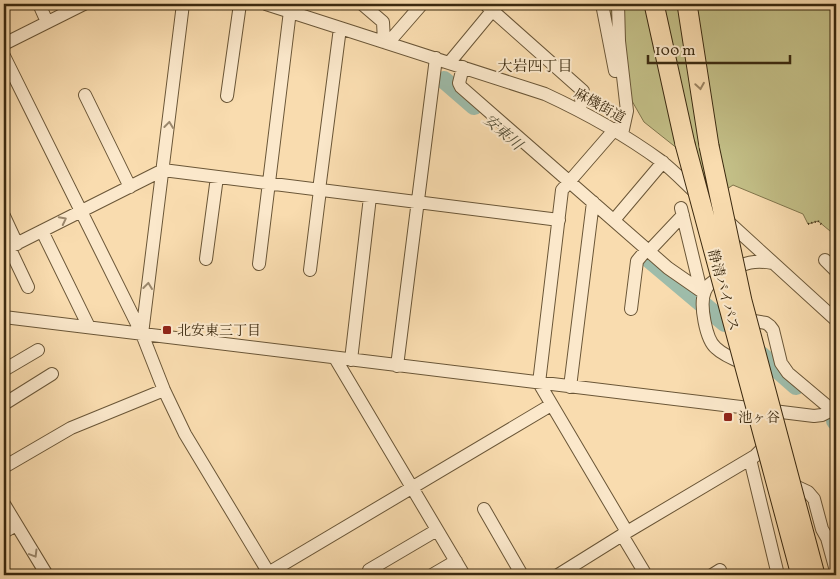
<svg xmlns="http://www.w3.org/2000/svg" width="840" height="579" viewBox="0 0 840 579" font-family="Vollkorn,'Noto Serif JP',serif">
<rect width="100%" height="100%" fill="#f9dcaf"/>
<filter id="stains"><feTurbulence type="fractalNoise" baseFrequency=".004" numOctaves="4"/><feColorMatrix values="0 0 0 0 .2 0 0 0 0 .09 0 0 0 0 .02 0 0 0 .5 -.17"/></filter>
<radialGradient id="worn" r=".72"><stop offset=".6" stop-color="#630" stop-opacity="0"/><stop offset="1" stop-color="#630" stop-opacity=".3"/></radialGradient>
<path fill="#c3bf87" stroke="#7f744b" d="M 608,4 L 836,4 L 836,236 L 818,221 L 808,224 L 803,214 L 733,185 L 700,207 L 678,149 L 644,122 L 620,80 Z"/>
<g fill="none" stroke-linecap="round" stroke-linejoin="round">
<path stroke="#9ebcaa" stroke-width="18" d="M 444,80 L 474,106
M 649,259 L 725,323
M 761,355 L 796,386
M 835,421 L 836,422"/>
<defs>
<path id="minor" d="M 39,4 L 47,22
M 266,4 L 545,94 C 586,113 624,134 661,161 C 674,171 686,184 698,195
M 362,4 L 383,22 L 384,42
M 485,4 L 583,91 L 580,110
M 602,4 L 615,71
M 618,4 L 619,41 L 627,111 L 622,134
M 388,43 L 422,4
M 4,44 L 84,4
M 4,56 L 142,334 L 164,390 L 185,434 L 270,575
M 449,63 L 497,5
M 463,67 L 459,83 L 461,87 L 668,268 L 704,293
M 85,95 L 130,187
M 227,96 L 240,4
M 615,129 L 562,190 L 539,383 L 627,532
M 319,190 L 340,28
M 681,208 L 701,291
M 4,216 L 17,244
M 724,218 L 836,320
M 614,220 L 663,162
M 42,231 L 89,327
M 9,247 L 28,287
M 4,250 L 163,170 L 559,220
M 649,251 L 683,215
M 206,259 L 217,177
M 825,260 L 836,271
M 259,264 L 290,11
M 310,270 L 320,190
M 729,272 C 744,262 755,260 773,263
M 719,278 C 713,281 707,285 705,291 C 699,304 706,340 716,348 C 724,356 738,361 748,365
M 631,309 L 637,261 L 647,249
M 4,317 L 814,416 L 822,415 L 836,408
M 754,321 L 766,323 L 770,326 L 773,330 L 781,363 L 788,373 L 832,410
M 142,334 L 183,4
M 335,358 L 464,575
M 351,360 L 370,197
M 397,366 L 436,58
M 4,370 L 38,350
M 570,387 L 593,202
M 4,404 L 52,374
M 750,459 L 778,575
M 4,467 L 71,428 L 164,390
M 793,485 L 808,492 L 814,499 L 822,529 L 827,538 L 836,571
M 4,504 L 47,575
M 484,509 L 522,575
M 4,532 L 16,525
M 622,535 L 646,575
M 369,570 L 437,530
M 265,575 L 551,405
M 432,575 L 456,561
M 558,575 L 627,532 L 755,456 L 769,442
M 712,575 L 720,570"/>
<path id="highway" d="M 654,4 L 685,144
M 687,4 L 709,146"/>
</defs>
<use href="#minor" stroke="#6a5637" stroke-width="14"/>
<use href="#highway" stroke="#3b290f" stroke-width="21"/>
<path stroke="#3b290f" stroke-width="2" stroke-dasharray="1 2.5" stroke-linecap="butt" d="M 808,224 L 818,221 L 823,226"/>
<use href="#minor" stroke="#fbe8cb" stroke-width="12"/>
<use href="#highway" stroke="#f9dcaf" stroke-width="19"/>
<defs>
<path id="highway-bridge" d="M 685,144 L 801,575
M 709,146 L 742,301 L 815,575"/>
</defs>
<use href="#highway-bridge" stroke="#3b290f" stroke-width="21" stroke-linecap="butt"/>
<use href="#highway-bridge" stroke="#f9dcaf" stroke-width="19"/>
</g>
<defs><path id="oneway-chevron" d="M-2-3.5L2.5 0L-2 3.5" fill="none" stroke-width="1.6" stroke-linecap="round" stroke-linejoin="round" transform="scale(1.25)"/></defs>
<use stroke="#9a825f" href="#oneway-chevron" transform="translate(700 86) rotate(81)"/>
<g stroke="#9b886d">
<use href="#oneway-chevron" transform="translate(169 125) rotate(-83)"/>
<use href="#oneway-chevron" transform="translate(63 220) rotate(-27)"/>
<use href="#oneway-chevron" transform="translate(148 286) rotate(-83)"/>
<use href="#oneway-chevron" transform="translate(34 554) rotate(59)"/>
</g>
<g fill="#8f2418" stroke="#fbe8cb" stroke-width="2">
<rect x="162" y="325" width="10" height="10" rx="2.5"/>
<rect x="723" y="412" width="10" height="10" rx="2.5"/>
</g>
<g text-anchor="middle" stroke-width="4" stroke-linejoin="round" paint-order="stroke">
<g font-size="14" fill="#3b290f" stroke="#fbe8cb">
<text transform="translate(600 105) rotate(29)" y="5">麻機街道</text>
<text transform="translate(724 290) rotate(75)" y="5">静清バイパス</text>
</g>
<g font-size="14" fill="#3b290f" stroke="#fbe8cb" text-anchor="start">
<text x="177" y="335">北安東三丁目</text>
<text x="738" y="422">池ヶ谷</text>
</g>
<g font-size="15" fill="#3b290f" stroke="#fbe8cb">
<text x="535" y="71">大岩四丁目</text>
</g>
<g font-size="15" font-style="italic" fill="#544e36" stroke="#fbe8cb">
<text transform="translate(503 132) rotate(41)" y="5">安東川</text>
</g>
</g>
<rect width="840" height="579" fill="none" stroke="#f9dcaf" stroke-width="20"/>
<rect x="5" y="5" width="830" height="569" fill="none" stroke="#3b290f" stroke-width="2.5"/>
<rect x="10" y="10" width="820" height="559" fill="none" stroke="#3b290f"/>
<path d="M648 55v8h142v-8" fill="none" stroke="#3b290f" stroke-width="2.5"/>
<text x="655" y="55" font-size="15" fill="#3b290f" stroke="#fbe8cb" stroke-width="4" paint-order="stroke">100 m</text>
<rect width="100%" height="100%" filter="url(#stains)"/>
<rect width="100%" height="100%" fill="url(#worn)"/>
</svg>
